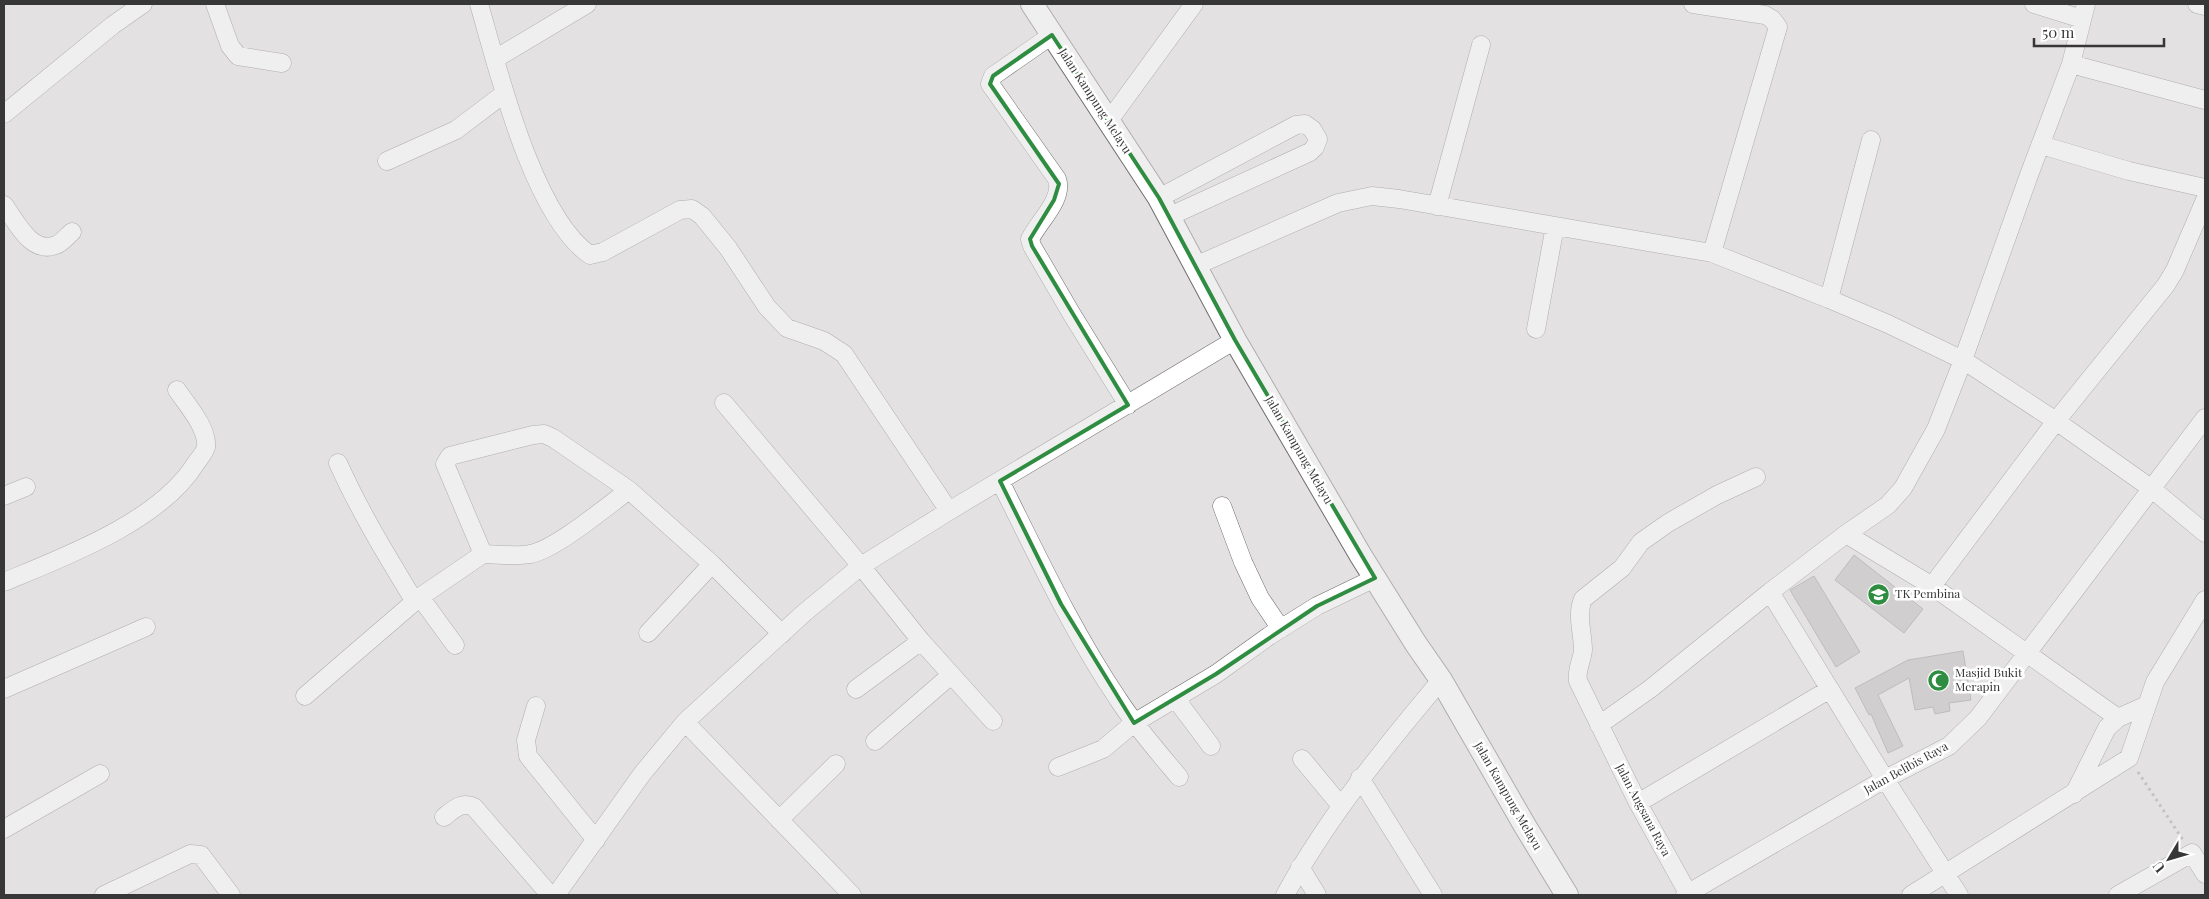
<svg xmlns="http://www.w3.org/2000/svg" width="2209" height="899" viewBox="0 0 2209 899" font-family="'Playfair Display',serif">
<rect width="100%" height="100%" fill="#e4e1e2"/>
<path fill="#bab6b8" stroke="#908d8e" d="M 1854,555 L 1923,609 L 1904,633 L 1835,580 Z
M 1814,576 L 1860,652 L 1836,667 L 1790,590 Z
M 1963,651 L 1971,700 L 1949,703 L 1950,711 L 1935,714 L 1933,707 L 1915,710 L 1909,678 L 1878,695 L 1903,746 L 1888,753 L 1871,714 L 1869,715 L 1855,688 L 1908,660 Z"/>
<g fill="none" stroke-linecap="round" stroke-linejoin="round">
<defs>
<path id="minor" d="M 215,4 L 230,46 L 238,56 L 282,63
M 479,4 C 498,69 533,216 590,255 L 603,252 L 680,210 L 692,209 L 702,216 L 728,248 L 767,307 L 787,328 L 824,341 L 844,354 L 949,511
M 1693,4 L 1765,15 L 1772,19 L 1778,27 L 1712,253
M 2034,4 L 2082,19
M 2197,4 L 2205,6
M 1052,35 L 993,76 L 990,84 L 1057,179 C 1064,199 1039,221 1030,239 L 1032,246 L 1071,313 L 1128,405
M 495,59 L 587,4
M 2071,64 L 2205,100
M 4,114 L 113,25 L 143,4
M 1108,122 L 1194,4
M 2041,145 L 2129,171 L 2205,188
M 387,161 L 456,130 L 505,93
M 1159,198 L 1296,125 L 1305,124 L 1312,129 L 1318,139 L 1315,147 L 1310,152 L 1168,217
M 4,205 C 16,221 31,255 56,245 C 62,243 67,236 72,232
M 1437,206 L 1481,45
M 1195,266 L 1338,203 L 1372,196 L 1399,199 L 1712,253 L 1829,299 L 1888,324 L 1963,360 L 2056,421 L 2152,489 L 2205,533
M 1829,299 L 1871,140
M 1536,329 L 1555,226
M 724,403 L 861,566 L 921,641 L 993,721
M 338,463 C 360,512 387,556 415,602
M 1000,481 C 1037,555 1072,631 1118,699 C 1136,727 1158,752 1179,777
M 629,490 C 607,506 555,550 530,554 C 516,557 498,554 483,554 L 445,464 L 450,456 L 533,435 L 544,434 L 553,438 L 629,490 L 712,564 L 782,634
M 4,496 L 26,487
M 1222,506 L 1243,562 L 1260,598 L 1281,629
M 1846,534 L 1932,586 L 2118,718
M 4,582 C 64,557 161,521 196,463 C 199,459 205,452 206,447 C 208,428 187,405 177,390
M 1932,586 L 2056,421 L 2166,285 L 2175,270 L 2205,200
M 1770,592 L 1885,779 L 1959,895
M 420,597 L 455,645
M 648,633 L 712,564
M 4,689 L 146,627
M 856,689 L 921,641
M 305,696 L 420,597 L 483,554
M 1175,698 L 1211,746
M 536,706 L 526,740 L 528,756 L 596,840
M 685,722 L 852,895
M 1599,725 L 1650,689 L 1770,592 L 1846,534 L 1888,505 L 1903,488 L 1936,429 L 1963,360 L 2029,175 L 2071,64 L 2086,4
M 875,741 L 951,675
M 1302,759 L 1341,806
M 1058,767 L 1103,749 L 1134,723 L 1216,674 L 1269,636 L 1317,606 L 1375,578
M 1360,778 L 1433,895
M 2074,794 L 2107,728 L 2118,718 L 2147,705
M 1638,803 L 1830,689
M 444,817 C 454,809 462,801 474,807 L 550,895
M 779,820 L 836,764
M 4,829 L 100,774
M 1300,867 L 1317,895
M 104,895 L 190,854 L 201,855 L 231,895
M 556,895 L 642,774 L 685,722 L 804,613 L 861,566 L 949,511 L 1235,340
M 1285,895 C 1328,817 1384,748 1441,680
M 1685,895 L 1885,779 L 1949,746 L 1978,718 L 2205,418
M 1689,895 L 1638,803 L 1578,681 C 1576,670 1582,661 1583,650 C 1583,633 1576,615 1583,599 L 1622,568 L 1641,542 L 1668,523 L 1717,495 L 1756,477
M 1911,895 L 2129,758 L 2155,682 L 2205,600
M 2118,895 L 2192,853 L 2205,874"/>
<path id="major" d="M 1032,4 L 1159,198 L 1235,340 L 1361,556 L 1416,644 L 1441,680 L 1525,826 L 1567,895"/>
</defs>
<use href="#minor" stroke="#706d6e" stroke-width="19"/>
<use href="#major" stroke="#706d6e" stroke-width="24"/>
<path stroke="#9b999a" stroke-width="3" stroke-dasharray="2.5 4" stroke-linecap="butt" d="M 2138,772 L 2183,840"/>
<use href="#minor" stroke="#fff" stroke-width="18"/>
<use href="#major" stroke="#fff" stroke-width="22"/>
</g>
<path d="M0 0H2209V899H0ZM 1052,35 L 1159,198 L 1235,340 L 1375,578 L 1317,606 L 1216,674 L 1134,723 L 1061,604 L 1000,481 L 1128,405 L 1032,246 L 1030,239 L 1054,200 L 1059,184 L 990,84 L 993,76 Z" fill="#e4e1e2" fill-opacity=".55" fill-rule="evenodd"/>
<path fill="none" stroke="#2e8d40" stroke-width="4" stroke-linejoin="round" d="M 1052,35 L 1159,198 L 1235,340 L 1375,578 L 1317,606 L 1216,674 L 1134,723 L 1061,604 L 1000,481 L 1128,405 L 1032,246 L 1030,239 L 1054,200 L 1059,184 L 990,84 L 993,76 Z"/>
<defs>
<symbol id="school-disc" viewBox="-11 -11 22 22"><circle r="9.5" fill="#2e8d40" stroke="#fff"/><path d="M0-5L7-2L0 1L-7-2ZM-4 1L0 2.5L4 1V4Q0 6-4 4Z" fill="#fff"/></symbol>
<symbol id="mosque-disc" viewBox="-11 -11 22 22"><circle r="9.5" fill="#2e8d40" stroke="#fff"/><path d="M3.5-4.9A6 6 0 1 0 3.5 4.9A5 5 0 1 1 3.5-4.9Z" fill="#fff"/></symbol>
</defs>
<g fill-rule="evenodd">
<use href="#school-disc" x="1866" y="582" width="25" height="25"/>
<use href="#mosque-disc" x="1926" y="668" width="25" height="25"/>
</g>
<g text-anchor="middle" stroke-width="5" stroke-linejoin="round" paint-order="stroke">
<g font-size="12" fill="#383737" stroke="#fff">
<text transform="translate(1095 101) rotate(57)" y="4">Jalan Kampung Melayu</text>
<text transform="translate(1299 450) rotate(60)" y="4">Jalan Kampung Melayu</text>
<text transform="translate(1906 768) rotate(-29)" y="4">Jalan Belibis Raya</text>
<text transform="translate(1508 796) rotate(60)" y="4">Jalan Kampung Melayu</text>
<text transform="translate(1643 810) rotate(62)" y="4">Jalan Angsana Raya</text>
</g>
<g font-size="12" fill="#383737" stroke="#fff" text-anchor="start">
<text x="1895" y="598">TK Pembina</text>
<text x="1955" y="677">Masjid Bukit<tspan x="1955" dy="14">Merapin</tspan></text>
</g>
</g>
<rect width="2209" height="899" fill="none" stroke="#383737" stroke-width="10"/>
<g transform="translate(2169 859) rotate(232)" stroke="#ffffff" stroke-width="4" paint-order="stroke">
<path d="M0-4L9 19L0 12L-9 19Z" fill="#383737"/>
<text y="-8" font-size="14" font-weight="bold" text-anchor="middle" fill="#383737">U</text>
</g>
<path d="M2034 38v8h130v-8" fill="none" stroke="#383737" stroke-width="2.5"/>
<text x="2042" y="38" font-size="15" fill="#383737" stroke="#ffffff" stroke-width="4" paint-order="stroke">50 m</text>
</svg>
